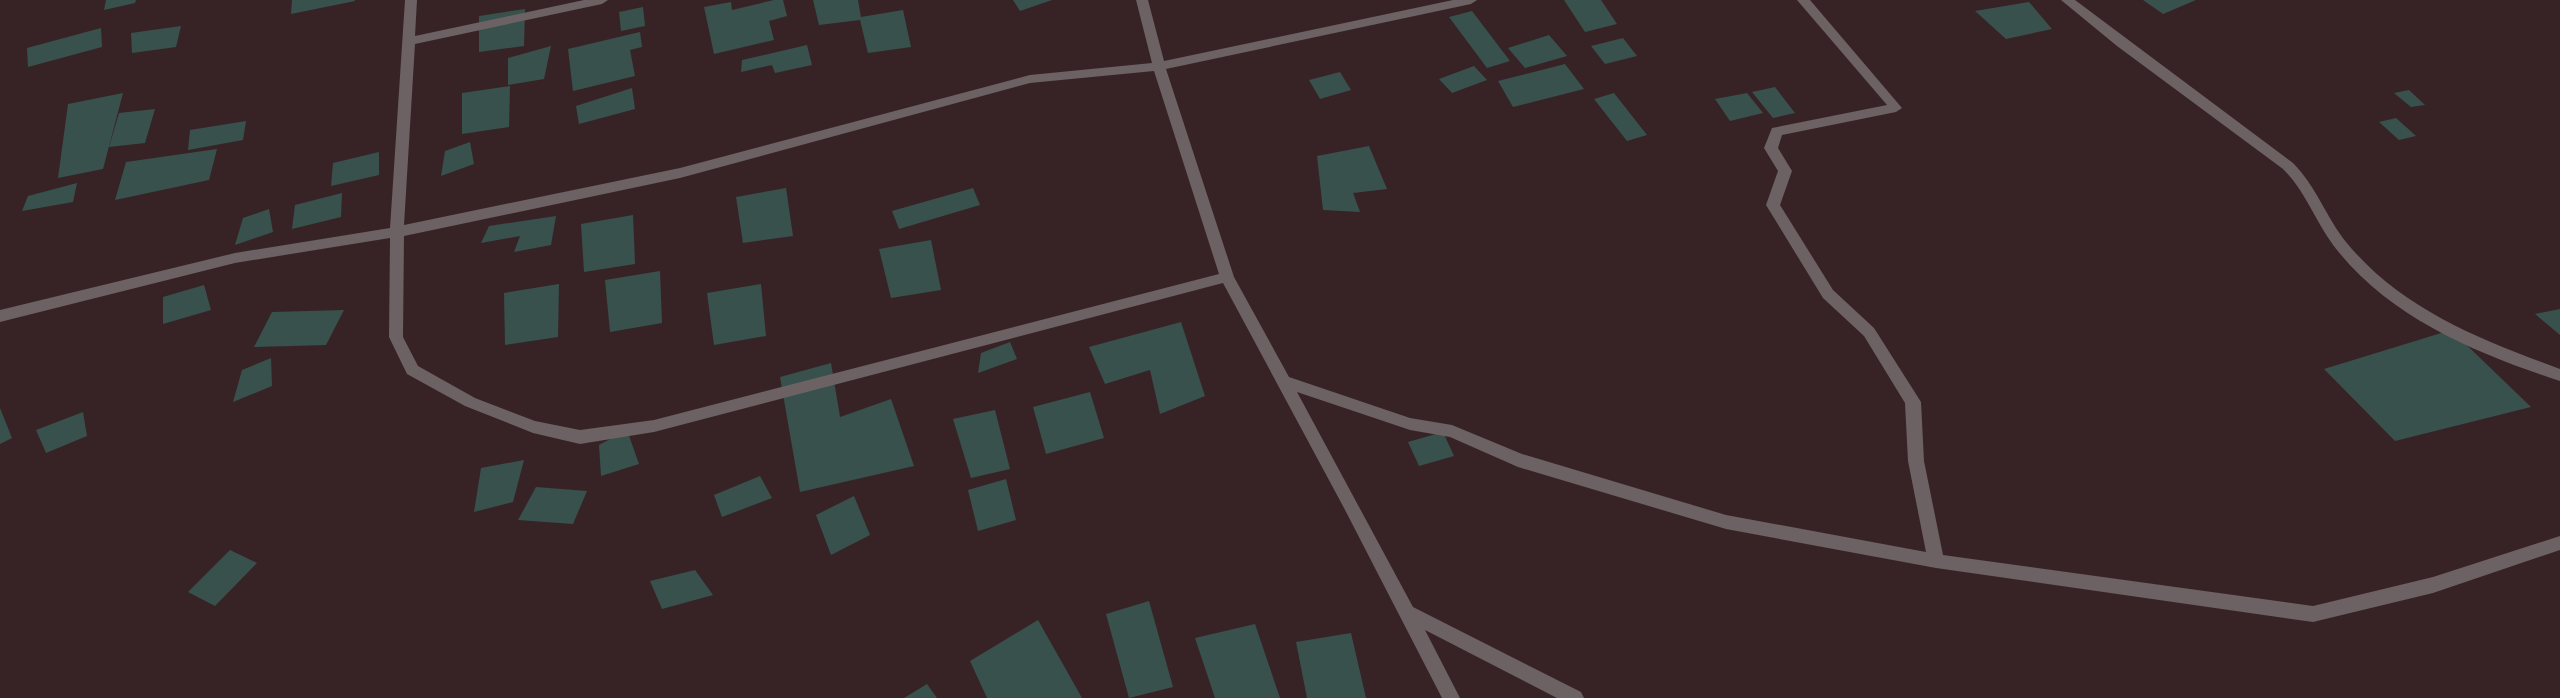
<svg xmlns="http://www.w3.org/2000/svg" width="2560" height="698" viewBox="0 0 2560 698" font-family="'PT Sans',sans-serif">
<rect width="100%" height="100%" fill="#372326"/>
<path fill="#38514d" d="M 106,0 L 136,0 L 135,3 L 104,10 Z
M 292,0 L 355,0 L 355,1 L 291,14 Z
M 774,0 L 783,0 L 787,16 L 769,21 L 774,40 L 714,54 L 704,7 L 731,2 L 732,10 Z
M 813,0 L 858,0 L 861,17 L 903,10 L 911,47 L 868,53 L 860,20 L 819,25 Z
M 1013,0 L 1052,0 L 1020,11 Z
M 1564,0 L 1601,0 L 1617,24 L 1585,32 Z
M 2143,0 L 2196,0 L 2163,14 Z
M 2029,2 L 2052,29 L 2006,39 L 1975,11 Z
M 643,7 L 645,26 L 621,31 L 619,12 Z
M 525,9 L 524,46 L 479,52 L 479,16 Z
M 1472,11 L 1510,61 L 1487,68 L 1449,17 Z
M 181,26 L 176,47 L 132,53 L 131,33 Z
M 101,28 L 102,47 L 28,67 L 27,48 Z
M 640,32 L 642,47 L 630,50 L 635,76 L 573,91 L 568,49 Z
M 1549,35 L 1567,56 L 1525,68 L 1508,48 Z
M 1623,38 L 1637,56 L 1605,64 L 1591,46 Z
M 807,45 L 812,65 L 775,73 L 772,65 L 741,72 L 742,60 Z
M 551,46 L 544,79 L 508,85 L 508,58 Z
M 1565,64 L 1584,89 L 1513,107 L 1498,81 Z
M 1474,66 L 1487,80 L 1452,93 L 1439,79 Z
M 1340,72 L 1351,90 L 1320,99 L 1309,80 Z
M 510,86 L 509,127 L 462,134 L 462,93 Z
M 1775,87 L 1795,113 L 1773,118 L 1752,92 Z
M 632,88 L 635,109 L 579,124 L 576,106 Z
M 2409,90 L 2425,105 L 2411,107 L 2394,93 Z
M 123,93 L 103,169 L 58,178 L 68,104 Z
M 1614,93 L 1647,135 L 1627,141 L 1594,99 Z
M 1747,93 L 1763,113 L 1730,121 L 1715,99 Z
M 155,109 L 145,143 L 109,147 L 119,113 Z
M 2396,118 L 2416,136 L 2399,140 L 2379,122 Z
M 246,121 L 243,140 L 188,150 L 190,130 Z
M 470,142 L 474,164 L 441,176 L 445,151 Z
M 1369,146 L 1387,189 L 1353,193 L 1360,212 L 1323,210 L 1317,156 Z
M 217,149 L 209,180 L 115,200 L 126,162 Z
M 379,152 L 379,175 L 331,186 L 333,163 Z
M 77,183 L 73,202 L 22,211 L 28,196 Z
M 786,188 L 793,236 L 743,243 L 736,197 Z
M 973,188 L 980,205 L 899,229 L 892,211 Z
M 342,193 L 341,217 L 292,229 L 295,205 Z
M 269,209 L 273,232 L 235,245 L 243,218 Z
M 633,215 L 635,264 L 584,272 L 581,224 Z
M 556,216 L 551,245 L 514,252 L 520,236 L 481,243 L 489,226 Z
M 931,240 L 941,290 L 891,298 L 879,249 Z
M 660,271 L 662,323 L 610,332 L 605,280 Z
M 559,284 L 558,337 L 505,345 L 504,293 Z
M 761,284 L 766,336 L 714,345 L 707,293 Z
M 204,285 L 211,310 L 163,324 L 163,297 Z
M 2560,309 L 2560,335 L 2535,314 Z
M 344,310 L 326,345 L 254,347 L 272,312 Z
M 1181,322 L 1205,396 L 1160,414 L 1150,370 L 1105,384 L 1089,347 Z
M 2451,330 L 2531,407 L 2395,441 L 2324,369 Z
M 1010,342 L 1017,359 L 978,373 L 981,353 Z
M 271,358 L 272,386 L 233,402 L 242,370 Z
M 831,363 L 840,417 L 891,399 L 914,466 L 800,492 L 780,377 Z
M 1090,392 L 1104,438 L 1046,454 L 1033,407 Z
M 0,408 L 12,438 L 0,444 Z
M 995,410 L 1010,469 L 971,478 L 953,419 Z
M 83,412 L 87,436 L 46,453 L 36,430 Z
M 627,430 L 639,464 L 601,476 L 599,445 Z
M 1443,432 L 1454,456 L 1419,466 L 1408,442 Z
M 524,460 L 513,502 L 474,512 L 481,468 Z
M 760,476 L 772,498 L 722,517 L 714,495 Z
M 1006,479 L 1016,520 L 978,531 L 968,490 Z
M 536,487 L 587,491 L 573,524 L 518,520 Z
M 854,496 L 870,535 L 831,555 L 816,515 Z
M 230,550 L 257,563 L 215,606 L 188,592 Z
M 695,570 L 713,595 L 662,609 L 650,581 Z
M 1149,601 L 1173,687 L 1129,698 L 1106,614 Z
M 1038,620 L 1082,698 L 987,698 L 970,661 Z
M 1255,624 L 1280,698 L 1215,698 L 1195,638 Z
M 1351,633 L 1366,698 L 1307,698 L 1296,642 Z
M 927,684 L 937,698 L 904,698 Z"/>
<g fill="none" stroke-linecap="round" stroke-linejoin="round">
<path fill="#6c6163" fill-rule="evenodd" d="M 405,0 L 417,0 L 415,36 L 584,0 L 608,0 L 602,4 L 415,44 L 404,225 L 680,168 L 1030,75 L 1152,63 L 1136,0 L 1148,0 L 1164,61 L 1453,0 L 1477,0 L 1471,4 L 1166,69 L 1234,277 L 1289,377 L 1410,418 L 1452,425 L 1522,454 L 1726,515 L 1926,552 L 1908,461 L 1905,403 L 1864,336 L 1823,298 L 1766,205 L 1778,171 L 1764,148 L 1772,128 L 1887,105 L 1797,0 L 1810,0 L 1902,108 L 1896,112 L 1782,135 L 1778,148 L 1792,171 L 1780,205 L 1833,290 L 1874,328 L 1921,402 L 1924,461 L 1943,555 L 2313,606 L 2433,577 L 2560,536 L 2560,550 L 2433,593 L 2313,622 L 1936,568 L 1726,529 L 1518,467 L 1450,437 L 1410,430 L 1297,392 L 1413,607 L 1581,692 L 1584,698 L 1557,698 L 1425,630 L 1460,698 L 1442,698 L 1344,508 L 1223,283 L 654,432 L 580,444 L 533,433 L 465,406 L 407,374 L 389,337 L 390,238 L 235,263 L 0,322 L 0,310 L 235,253 L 390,228 ZM 1154,71 L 1219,274 L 654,420 L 580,430 L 535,421 L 475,398 L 418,366 L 403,337 L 404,236 L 680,178 L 1030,83 Z
M 2061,0 L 2075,0 L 2293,163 C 2316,186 2326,217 2346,242 C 2401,309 2481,340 2560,369 L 2560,381 C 2478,354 2392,319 2337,250 C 2316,224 2307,193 2283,169 L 2117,46 Z"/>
</g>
</svg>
